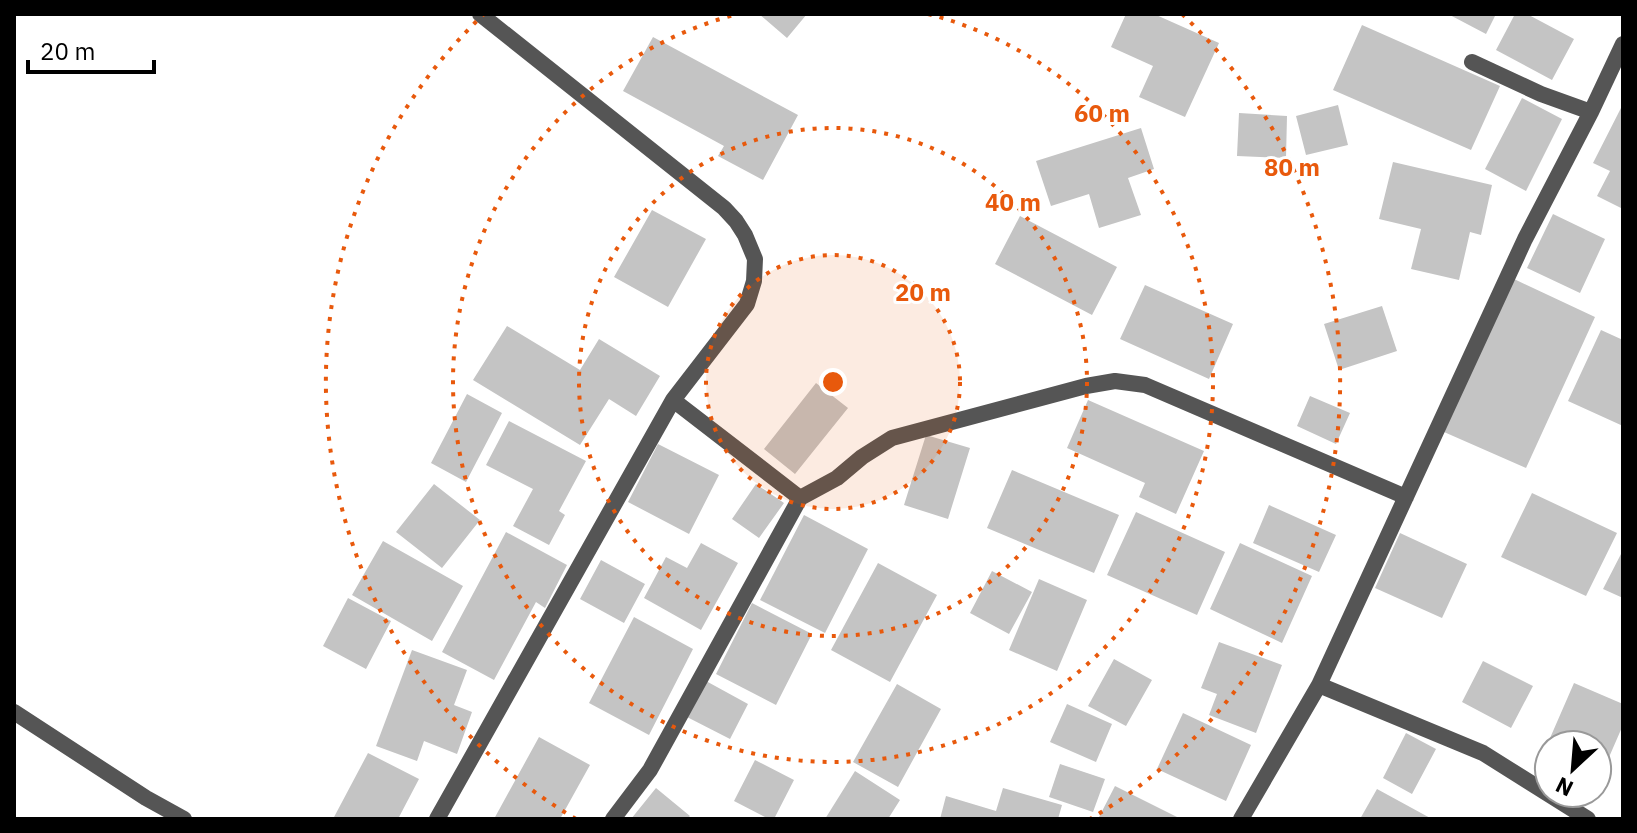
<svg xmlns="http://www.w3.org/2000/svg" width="1637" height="833" viewBox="0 0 1637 833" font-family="'IBM Plex Sans',sans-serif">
<rect width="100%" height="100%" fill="#fff"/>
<path fill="#c4c4c4" d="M 759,14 L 807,14 L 787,38 Z
M 1126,14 L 1154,14 L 1219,43 L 1185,117 L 1139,97 L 1153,66 L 1111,47 Z
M 1448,14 L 1496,14 L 1486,34 Z
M 1515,14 L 1527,14 L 1574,39 L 1552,80 L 1496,50 Z
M 1362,25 L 1500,86 L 1471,150 L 1333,90 Z
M 653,37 L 798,115 L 763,180 L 718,156 L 724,146 L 623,91 Z
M 1522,98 L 1562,119 L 1526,191 L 1485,169 Z
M 1623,104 L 1623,209 L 1597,196 L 1610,171 L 1593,163 Z
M 1338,105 L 1348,145 L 1306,155 L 1296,116 Z
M 1239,113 L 1287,116 L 1286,158 L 1237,156 Z
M 1141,128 L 1154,169 L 1128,178 L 1141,215 L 1099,228 L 1089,194 L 1051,206 L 1036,161 Z
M 1393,162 L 1492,185 L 1481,235 L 1470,232 L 1459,280 L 1411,269 L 1421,229 L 1379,219 Z
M 652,210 L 706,239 L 668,307 L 614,277 Z
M 1553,214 L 1605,239 L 1580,293 L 1527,268 Z
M 1020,216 L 1117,267 L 1092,315 L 995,264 Z
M 1514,279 L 1595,317 L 1526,468 L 1444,432 Z
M 1145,285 L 1233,324 L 1209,379 L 1120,339 Z
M 1382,306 L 1397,351 L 1339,370 L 1324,324 Z
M 507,326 L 580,370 L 599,339 L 660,376 L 636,416 L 609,399 L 580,445 L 473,380 Z
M 1601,330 L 1623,340 L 1623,426 L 1568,401 Z
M 816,383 L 848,408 L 795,474 L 764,449 Z
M 467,394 L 502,413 L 466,482 L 431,463 Z
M 1310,396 L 1350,413 L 1336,444 L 1297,426 Z
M 1088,400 L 1204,451 L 1176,514 L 1139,497 L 1145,483 L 1067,448 Z
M 509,421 L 586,461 L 559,511 L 565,515 L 549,545 L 513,526 L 533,489 L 486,465 Z
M 926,435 L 970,448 L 948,519 L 904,505 Z
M 658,444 L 719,475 L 689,534 L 628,502 Z
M 1012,470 L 1119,515 L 1094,573 L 987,528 Z
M 434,484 L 480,520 L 442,568 L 396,532 Z
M 756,484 L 784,503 L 759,538 L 732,519 Z
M 1532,493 L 1617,533 L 1586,596 L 1501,557 Z
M 1269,505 L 1336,535 L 1319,572 L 1253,543 Z
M 1136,512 L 1225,552 L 1197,615 L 1107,575 Z
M 804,515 L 868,549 L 825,633 L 760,600 Z
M 506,532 L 567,565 L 545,608 L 536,602 L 494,680 L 442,652 Z
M 1400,533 L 1467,564 L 1442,618 L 1375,588 Z
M 383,541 L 463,586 L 432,641 L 352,595 Z
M 701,543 L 738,563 L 701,630 L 644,598 L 666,557 L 687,568 Z
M 1240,543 L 1312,576 L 1282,643 L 1210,609 Z
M 1621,554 L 1623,555 L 1623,598 L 1603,589 Z
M 601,560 L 645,584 L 624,623 L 580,599 Z
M 878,563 L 937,595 L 890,682 L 831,650 Z
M 992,571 L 1032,592 L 1009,634 L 970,613 Z
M 1039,579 L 1087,600 L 1057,671 L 1009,650 Z
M 348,598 L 391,621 L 366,669 L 323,646 Z
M 752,603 L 812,634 L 776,705 L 716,674 Z
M 634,617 L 693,649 L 649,735 L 589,703 Z
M 1219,642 L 1282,665 L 1256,733 L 1209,715 L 1217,694 L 1201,688 Z
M 412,650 L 467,670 L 454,705 L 472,712 L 457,754 L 424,741 L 417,761 L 376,746 Z
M 1114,659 L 1152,680 L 1126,726 L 1088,706 Z
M 1483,661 L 1533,686 L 1511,728 L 1462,702 Z
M 706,681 L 748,704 L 730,739 L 687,717 Z
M 1574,683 L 1623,704 L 1623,725 L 1603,771 L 1597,769 L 1597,745 L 1547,745 Z
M 897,684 L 941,709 L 898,787 L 853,762 Z
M 1067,704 L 1112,724 L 1096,762 L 1050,742 Z
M 1183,713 L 1251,745 L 1226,801 L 1157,769 Z
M 1406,733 L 1436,749 L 1412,794 L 1383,778 Z
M 539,737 L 590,765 L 560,819 L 494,819 Z
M 368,753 L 419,779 L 398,819 L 333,819 Z
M 755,760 L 794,780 L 774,819 L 769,819 L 734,801 Z
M 1060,764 L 1105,779 L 1093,812 L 1049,797 Z
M 855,771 L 900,800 L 888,819 L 825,819 Z
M 1115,786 L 1181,819 L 1098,819 Z
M 656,788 L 690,816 L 687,819 L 631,819 Z
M 1003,788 L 1062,805 L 1058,819 L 940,819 L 946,796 L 996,811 Z
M 1377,789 L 1432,819 L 1360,819 Z"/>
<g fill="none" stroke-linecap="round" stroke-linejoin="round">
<path stroke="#555" stroke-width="16" d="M 1472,62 L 1541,94 L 1591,112
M 673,400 L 800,498
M 1319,685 L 1483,753 L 1588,819
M 14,712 L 146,798 L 184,819
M 437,819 L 673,400 L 747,304 L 754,281 L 755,259 L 745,235 L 736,221 L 724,208 L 480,14
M 613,819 L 650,770 L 800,498 L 837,478 L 862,457 L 892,438 L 1086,386 L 1115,381 L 1145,385 L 1406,497
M 1241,819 L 1319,685 L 1525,239 L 1591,112 L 1623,44"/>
</g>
<circle cx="833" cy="382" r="127" fill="#e8590c" fill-opacity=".12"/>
<g fill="none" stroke="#e8590c" stroke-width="4" stroke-dasharray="4 8">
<circle cx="833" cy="382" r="127"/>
<circle cx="833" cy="382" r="254"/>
<path d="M928 14A380 380 0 1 1 738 14"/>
<path d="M576 819A507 507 0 0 1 484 14M1182 14A507 507 0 0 1 1090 819"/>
</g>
<circle cx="833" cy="382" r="12" fill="#e8590c" stroke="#fff" stroke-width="4"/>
<g font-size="24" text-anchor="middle" font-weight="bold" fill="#e8590c" stroke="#fff" stroke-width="6" stroke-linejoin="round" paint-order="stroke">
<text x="1102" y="122">60 m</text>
<text x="1292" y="176">80 m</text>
<text x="1013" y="211">40 m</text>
<text x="923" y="301">20 m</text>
</g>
<rect width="1637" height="833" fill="none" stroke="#000000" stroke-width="32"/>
<g transform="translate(1573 769) rotate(206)"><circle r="38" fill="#ffffff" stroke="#999999" stroke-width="2"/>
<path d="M0-6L14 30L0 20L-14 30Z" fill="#000000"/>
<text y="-12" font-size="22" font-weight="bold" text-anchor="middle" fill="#000000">N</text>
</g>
<path d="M28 60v12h126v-12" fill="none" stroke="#000000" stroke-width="4"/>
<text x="40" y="60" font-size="24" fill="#000000" stroke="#ffffff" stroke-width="6" paint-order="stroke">20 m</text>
</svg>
